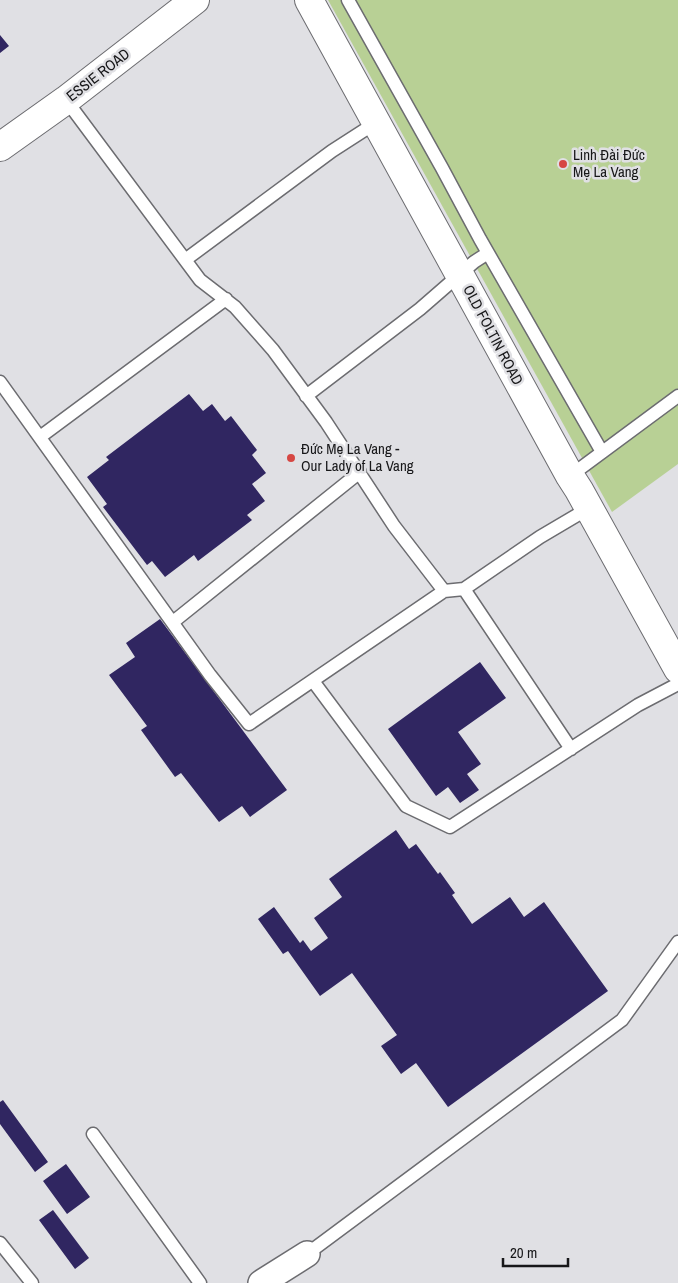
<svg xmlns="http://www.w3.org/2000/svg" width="678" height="1283" viewBox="0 0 678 1283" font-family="'Archivo Narrow',sans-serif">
<rect width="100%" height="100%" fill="#e0e0e4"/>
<path fill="#b8d095" d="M 328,0 L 678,0 L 678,464 L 612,512 Z"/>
<path fill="#302661" d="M 0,35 L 9,46 L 0,53 Z
M 189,394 L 203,411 L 212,404 L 225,421 L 231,416 L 257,450 L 252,455 L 266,473 L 252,484 L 265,501 L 247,515 L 252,520 L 198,561 L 194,555 L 165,577 L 152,561 L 147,565 L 103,507 L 107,504 L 87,477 L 109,460 L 106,457 Z
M 160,619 L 287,790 L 250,817 L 242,806 L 219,822 L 181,773 L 175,777 L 141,730 L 147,726 L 109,675 L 135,657 L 126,643 Z
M 480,662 L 506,698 L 458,732 L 481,764 L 467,774 L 479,790 L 460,803 L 448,787 L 436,796 L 388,729 Z
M 396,830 L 409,849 L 416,844 L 438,874 L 440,872 L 455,893 L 452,895 L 472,924 L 510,897 L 524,917 L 544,902 L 608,991 L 448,1107 L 416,1063 L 401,1074 L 381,1046 L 397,1035 L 352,973 L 320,996 L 288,951 L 283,954 L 258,919 L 274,907 L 300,943 L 303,940 L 311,951 L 328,938 L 314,918 L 342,897 L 329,879 Z
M 3,1100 L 48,1162 L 35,1172 L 0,1124 L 0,1102 Z
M 66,1164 L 90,1197 L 67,1214 L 43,1181 Z
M 53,1210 L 89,1258 L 75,1269 L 39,1220 Z"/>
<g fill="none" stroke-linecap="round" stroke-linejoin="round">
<defs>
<path id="service" d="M 348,0 L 442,168 L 480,239 L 602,452
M 66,100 L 200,280 L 235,307 L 273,350 L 326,422 L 394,526 L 444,591 L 464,589 L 540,537 L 589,508
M 185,260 L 332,151 L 377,122
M 0,382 L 210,675 L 249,724 L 444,591
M 306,396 L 420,309 L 474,262 L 488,253
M 40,437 L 226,299
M 570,476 L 678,396
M 464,589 L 571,749
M 173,622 L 360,472
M 313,681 L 406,806 L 450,827 L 638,705 L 678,684
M 93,1134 L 200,1283
M 0,1243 L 32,1283
M 307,1254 L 622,1020 L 678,942"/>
<path id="minor" d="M 261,1283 L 307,1254"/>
<path id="tertiary" d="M 309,0 L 570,476 L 579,490 L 678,669
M 0,147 L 66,100 L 195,0"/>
</defs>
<use href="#service" stroke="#6c6c70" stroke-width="15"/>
<use href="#minor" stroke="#6c6c70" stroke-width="28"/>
<use href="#tertiary" stroke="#6c6c70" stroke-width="30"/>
<use href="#service" stroke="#fff" stroke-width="12"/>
<use href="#minor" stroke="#fff" stroke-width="25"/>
<use href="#tertiary" stroke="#fff" stroke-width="28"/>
</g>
<g fill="#d64743" stroke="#e0e0e4" stroke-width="2">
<circle cx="563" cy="164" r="5"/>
<circle cx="291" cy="458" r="5"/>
</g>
<g text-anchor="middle" stroke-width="5" stroke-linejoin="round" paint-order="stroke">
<g font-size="15" fill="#171719" stroke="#e0e0e4">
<text transform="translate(98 75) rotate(-38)" y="5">ESSIE ROAD</text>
<text transform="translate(493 335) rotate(62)" y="5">OLD FOLTIN ROAD</text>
</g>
<g font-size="15" fill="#171719" stroke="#e0e0e4" text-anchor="start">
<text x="573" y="160">Linh Đài Đức<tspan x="573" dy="17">Mẹ La Vang</tspan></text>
<text x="301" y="454">Đức Mẹ La Vang -<tspan x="301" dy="17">Our Lady of La Vang</tspan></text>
</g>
</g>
<path d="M503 1258v8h65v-8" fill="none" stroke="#171719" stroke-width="2.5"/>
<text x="510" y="1258" font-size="15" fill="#171719" stroke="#e0e0e4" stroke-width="4" paint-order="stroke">20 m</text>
</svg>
